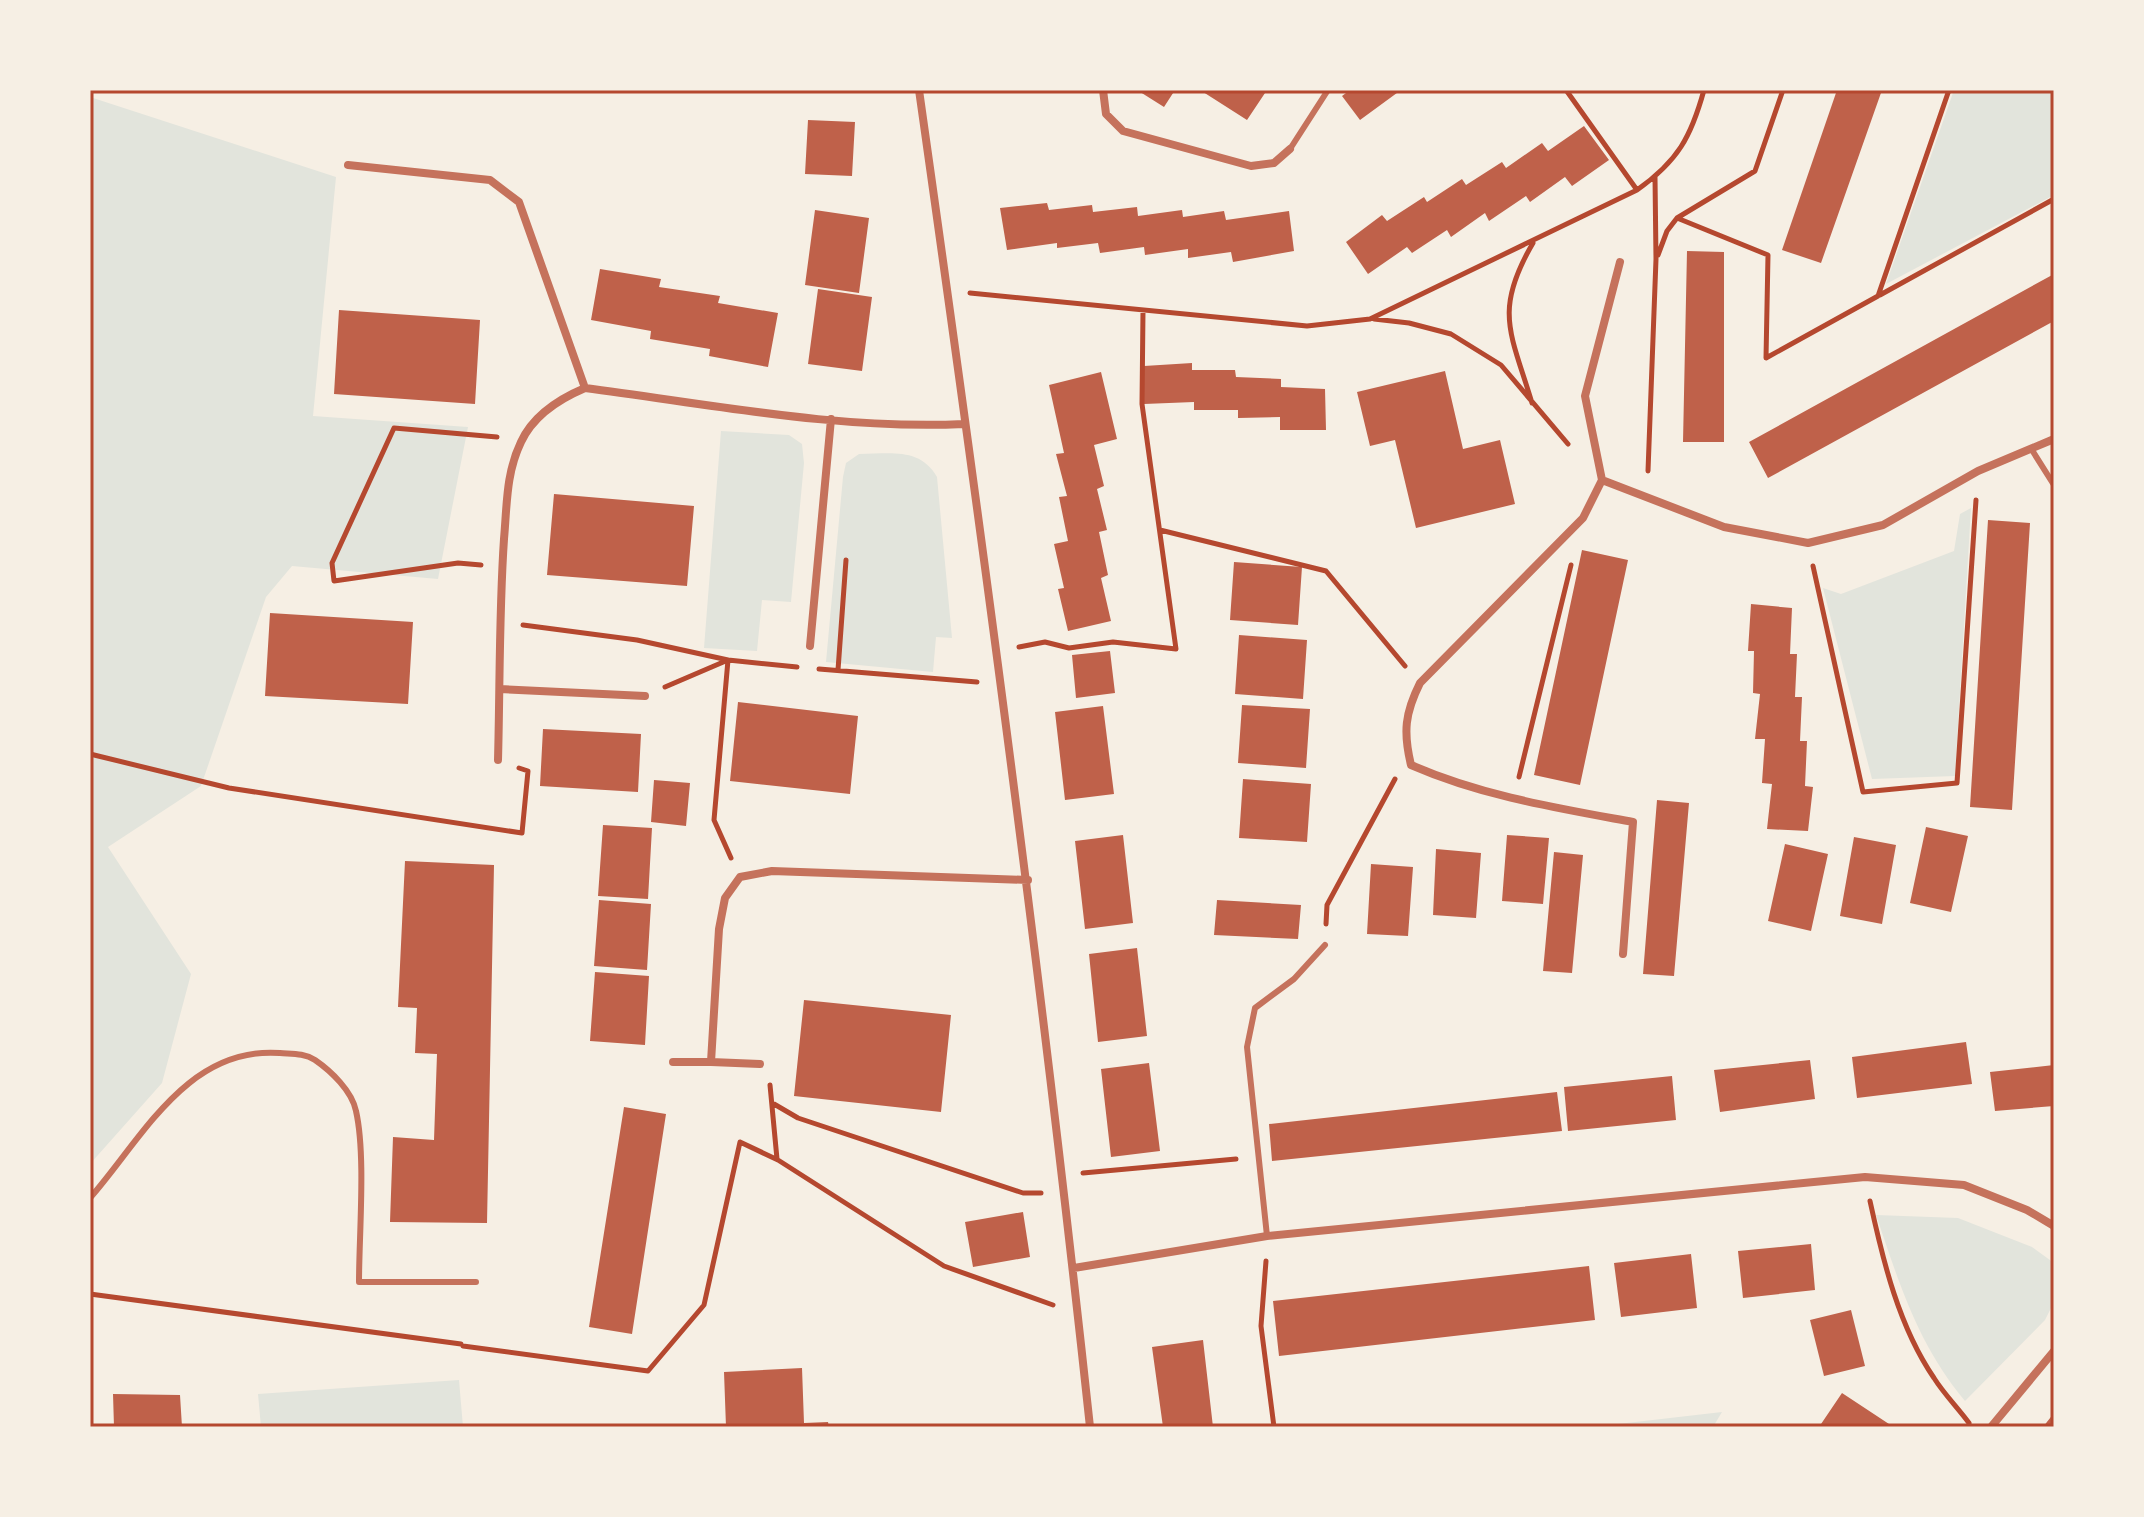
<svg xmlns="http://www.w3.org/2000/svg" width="2144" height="1517" viewBox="0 0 2144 1517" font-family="Lato,sans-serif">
<rect width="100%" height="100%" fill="#f6efe4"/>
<path fill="#e2e4dc" d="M 1954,90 L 2054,90 L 2054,195 L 1886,284 Z
M 90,97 L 336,177 L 313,416 L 468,427 L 438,579 L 292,566 L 266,597 L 201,786 L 108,847 L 191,974 L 162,1083 L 90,1164 Z
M 721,431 L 789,435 L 802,444 L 804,463 L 791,602 L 762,600 L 757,651 L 704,648 Z
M 859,454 C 890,454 920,447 937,477 L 952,638 L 936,637 L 933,672 L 826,662 L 843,477 L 846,463 Z
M 1971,508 L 1955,776 L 1872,779 L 1823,588 L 1841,594 L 1954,551 L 1960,514 Z
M 1876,1215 L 1958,1218 L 2032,1247 L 2054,1263 L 2054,1302 L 2045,1320 L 1965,1401 C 1917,1343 1900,1285 1876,1215 Z
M 459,1380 L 463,1427 L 261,1427 L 258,1394 Z
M 1722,1412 L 1713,1427 L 1592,1427 Z"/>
<path fill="#bf614a" d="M 1137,90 L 1175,90 L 1164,107 Z
M 1200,90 L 1267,90 L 1247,120 Z
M 1350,90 L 1401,90 L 1360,120 L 1342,96 Z
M 1837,90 L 1882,90 L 1821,263 L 1782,250 Z
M 808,120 L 855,122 L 852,176 L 805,174 Z
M 1584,126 L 1609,160 L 1572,186 L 1565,177 L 1530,202 L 1526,196 L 1489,221 L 1485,213 L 1451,237 L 1447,230 L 1412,253 L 1407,247 L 1368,274 L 1346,242 L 1382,215 L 1387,221 L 1424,197 L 1427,202 L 1462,179 L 1466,185 L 1502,162 L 1506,168 L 1542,143 L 1548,151 Z
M 1047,203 L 1049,210 L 1092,205 L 1093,212 L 1137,207 L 1138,216 L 1182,210 L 1183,217 L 1224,211 L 1226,220 L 1289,211 L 1294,251 L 1233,262 L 1231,252 L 1188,258 L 1188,249 L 1145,255 L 1144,247 L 1100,253 L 1098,243 L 1057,248 L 1057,243 L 1007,250 L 1000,208 Z
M 815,210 L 869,218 L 859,293 L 805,285 Z
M 1687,251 L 1724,252 L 1724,442 L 1683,442 Z
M 600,269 L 661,279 L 659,287 L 720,296 L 718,303 L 778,313 L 768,367 L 709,356 L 710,349 L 650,339 L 651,331 L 591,320 Z
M 2054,274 L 2054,321 L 1768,478 L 1749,442 Z
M 818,289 L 872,297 L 862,371 L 808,364 Z
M 339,310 L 480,320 L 475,404 L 334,394 Z
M 1192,363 L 1192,370 L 1235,370 L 1236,377 L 1281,379 L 1281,387 L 1325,389 L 1326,430 L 1280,430 L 1280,417 L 1238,418 L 1238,410 L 1194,410 L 1194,402 L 1144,404 L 1144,366 Z
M 1445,371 L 1463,449 L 1500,440 L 1515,504 L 1416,528 L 1395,440 L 1370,446 L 1357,392 Z
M 1101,372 L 1117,439 L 1094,445 L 1104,486 L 1097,489 L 1107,530 L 1099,532 L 1108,575 L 1101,578 L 1111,621 L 1068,631 L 1058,589 L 1064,588 L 1054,544 L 1068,541 L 1059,497 L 1067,496 L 1056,454 L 1064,453 L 1049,385 Z
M 554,494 L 694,506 L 687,586 L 547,575 Z
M 1988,520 L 2030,523 L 2012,810 L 1970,807 Z
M 1582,550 L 1628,560 L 1580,785 L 1534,775 Z
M 1234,562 L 1302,567 L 1298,625 L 1230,620 Z
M 1751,604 L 1792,608 L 1790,654 L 1797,654 L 1795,697 L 1802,697 L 1800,741 L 1807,741 L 1805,786 L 1813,787 L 1808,831 L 1767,829 L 1772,784 L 1762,783 L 1765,739 L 1755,739 L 1760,694 L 1753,693 L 1754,651 L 1748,651 Z
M 270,613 L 413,622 L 408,704 L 265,696 Z
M 1239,635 L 1307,640 L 1303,699 L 1235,694 Z
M 1110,651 L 1115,693 L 1076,698 L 1072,655 Z
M 738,702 L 858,716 L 850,794 L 730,781 Z
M 1242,705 L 1310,709 L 1306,768 L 1238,763 Z
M 1103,706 L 1114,794 L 1065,800 L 1055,712 Z
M 543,729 L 641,734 L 638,792 L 540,786 Z
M 1243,779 L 1311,784 L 1307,842 L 1239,838 Z
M 654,780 L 690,783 L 686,826 L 651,822 Z
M 1657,800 L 1689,803 L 1674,976 L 1643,974 Z
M 603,825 L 652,828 L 648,899 L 598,896 Z
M 1926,827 L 1968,836 L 1951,912 L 1910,903 Z
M 1123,835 L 1133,923 L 1085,929 L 1075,841 Z
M 1507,835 L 1549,838 L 1543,904 L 1502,901 Z
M 1854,837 L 1896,845 L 1882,924 L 1840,916 Z
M 1785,844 L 1828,854 L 1811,931 L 1768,921 Z
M 1436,849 L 1481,853 L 1476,918 L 1433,915 Z
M 1554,852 L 1583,855 L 1572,973 L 1543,971 Z
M 405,861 L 494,865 L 487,1223 L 390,1222 L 393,1137 L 434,1140 L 437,1054 L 415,1053 L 417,1008 L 398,1007 Z
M 1371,864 L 1413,867 L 1408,936 L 1367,934 Z
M 599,900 L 651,904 L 647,970 L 594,966 Z
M 1217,900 L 1301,905 L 1298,939 L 1214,935 Z
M 1137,948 L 1147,1036 L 1098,1042 L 1089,954 Z
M 595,972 L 649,976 L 645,1045 L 590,1041 Z
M 804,1000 L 951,1015 L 941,1112 L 794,1096 Z
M 1966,1042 L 1972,1084 L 1857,1098 L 1852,1057 Z
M 1810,1060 L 1815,1099 L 1720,1112 L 1714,1070 Z
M 1149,1063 L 1160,1151 L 1111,1157 L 1101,1069 Z
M 2054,1065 L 2054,1106 L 1995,1111 L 1990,1072 Z
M 1672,1076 L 1676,1120 L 1568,1131 L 1564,1087 Z
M 1557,1092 L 1562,1131 L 1272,1161 L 1269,1124 Z
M 624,1107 L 666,1114 L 632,1334 L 589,1327 Z
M 1023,1212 L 1030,1257 L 973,1267 L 965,1222 Z
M 1811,1244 L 1815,1290 L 1743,1298 L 1738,1251 Z
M 1691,1254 L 1697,1308 L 1621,1317 L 1614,1263 Z
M 1589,1266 L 1595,1320 L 1279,1356 L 1273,1301 Z
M 1851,1310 L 1865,1366 L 1824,1376 L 1810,1320 Z
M 1203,1340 L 1213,1427 L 1163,1427 L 1152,1347 Z
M 802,1368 L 804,1423 L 828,1422 L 829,1427 L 726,1427 L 724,1372 Z
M 1842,1393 L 1889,1424 L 1887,1427 L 1819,1427 Z
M 113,1394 L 180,1395 L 182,1427 L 114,1427 Z
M 2054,1413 L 2054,1427 L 2043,1427 Z"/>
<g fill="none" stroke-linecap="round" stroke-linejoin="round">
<path stroke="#b5482f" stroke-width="5" d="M 1566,90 L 1637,190
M 1677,218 L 1768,255 L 1766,358 L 1878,296 L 1949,90
M 1658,255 L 1667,231 L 1677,218 L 1755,171 L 1783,90
M 970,293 L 1307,326 L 1370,319 L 1637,190 C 1678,161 1691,137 1704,90
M 1880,295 L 2054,199
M 1374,319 L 1409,323 L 1451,334 L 1501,365 L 1568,444
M 1532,403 C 1511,333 1493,311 1533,243
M 1648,471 L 1656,259 L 1655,177
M 1160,530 L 1326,571 L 1405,666
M 481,565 L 458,563 L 334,581 L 332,563 L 394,428 L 497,437
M 1813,566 L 1863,792 L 1957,783 L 1976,500
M 523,625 L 637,640 L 728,660 L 714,820 L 731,858
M 1019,647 L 1045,642 L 1069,648 L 1113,642 L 1176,649 L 1142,404 L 1143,311
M 819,669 L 977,682
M 838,670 L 846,560
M 665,687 L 728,660 L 797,667
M 90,754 L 229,788 L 522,833 L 528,771 L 519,768
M 1519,777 L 1571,565
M 1326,924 L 1327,905 L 1395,779
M 770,1085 L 777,1159
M 774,1104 L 798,1118 L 1023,1193 L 1041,1193
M 1083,1173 L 1236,1159
M 1870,1201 C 1883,1261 1899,1327 1934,1378 C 1944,1394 1958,1408 1969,1423
M 1266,1261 L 1261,1326 L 1274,1427
M 90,1294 L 461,1344
M 463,1346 L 648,1371 L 704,1305 L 740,1142 L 778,1160 L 944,1266 L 1053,1305"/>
<path stroke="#c5725c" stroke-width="6" d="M 1290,149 L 1328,90
M 2032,450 L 2054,485
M 90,1198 C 142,1139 187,1046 280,1053 C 292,1054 304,1053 315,1060 C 331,1071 352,1091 356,1111 C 366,1155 359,1235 359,1282 L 476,1282
M 1267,1236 L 1247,1047 L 1255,1008 L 1294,979 L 1325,945"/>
<path stroke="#c5725c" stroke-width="8" d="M 919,90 C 982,535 1042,980 1090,1427
M 1103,90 L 1106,114 L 1123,131 L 1251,166 L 1274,163 L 1290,149
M 348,165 L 490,180 L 519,202 L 585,388
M 1602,480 L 1585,396 L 1620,262
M 810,646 L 831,419
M 500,689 L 645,696
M 498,760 C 500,686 499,612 504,539 C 507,505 506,473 521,442 C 533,416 559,399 585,388 C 710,404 838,430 964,424
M 1623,954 L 1633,822 C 1557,808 1482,796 1411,765 C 1403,732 1405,713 1420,683 L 1583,518 L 1602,480 L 1724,527 L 1808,543 L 1883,525 L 1978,471 L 2054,439
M 673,1062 L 711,1062
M 760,1064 L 711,1062 L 719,929 L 725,898 L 740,877 L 772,871 L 1028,880
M 1074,1268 L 1267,1236 L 1865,1177 L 1964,1185 L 2027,1210 L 2054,1226
M 1991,1427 L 2054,1351"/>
</g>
<rect width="2144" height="1517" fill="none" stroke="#f6efe4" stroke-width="184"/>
<rect x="92" y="92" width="1960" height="1333" fill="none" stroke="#b5482f" stroke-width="3"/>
</svg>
